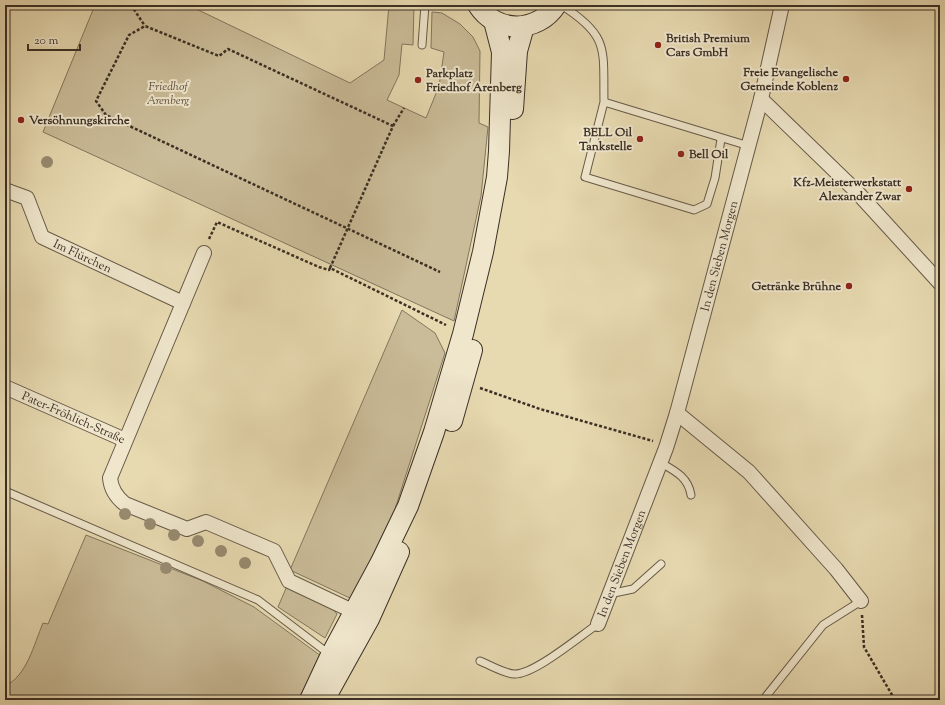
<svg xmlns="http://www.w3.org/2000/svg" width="945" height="705" viewBox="0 0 945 705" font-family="'Sorts Mill Goudy',serif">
<rect width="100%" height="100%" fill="#e7d9b0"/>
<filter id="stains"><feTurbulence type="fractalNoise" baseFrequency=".005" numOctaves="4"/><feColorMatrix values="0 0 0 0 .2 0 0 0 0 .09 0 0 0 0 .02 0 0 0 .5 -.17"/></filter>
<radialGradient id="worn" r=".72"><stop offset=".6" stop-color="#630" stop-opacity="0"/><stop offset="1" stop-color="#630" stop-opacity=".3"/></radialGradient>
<path fill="#cabc98" stroke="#82765e" d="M 95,5 L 188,5 L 350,83 L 384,60 L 389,5 L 414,5 L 413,45 L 402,44 L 399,75 L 387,100 L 426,118 L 439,86 L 444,52 L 431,48 L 432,12 L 442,13 L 460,24 L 473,37 L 480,51 L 479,123 L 488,127 L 481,196 L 454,321 L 43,132 Z
M 402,310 L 435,333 L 445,353 L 395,509 L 352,599 L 290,570 Z
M 86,535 L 203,581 L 254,607 L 321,656 L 298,700 L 5,700 L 5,686 C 27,676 34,644 43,623 L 48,624 Z
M 287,586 L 332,608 L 337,614 L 325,638 L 278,607 Z"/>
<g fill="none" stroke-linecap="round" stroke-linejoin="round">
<defs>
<path id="service" d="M 561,5 C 610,36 603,49 604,102 L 749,146
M 422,45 L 425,5
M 604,102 L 585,177 L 694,210 L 707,204 L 715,178 L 721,139
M 661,463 C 675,471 688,477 691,495
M 5,491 L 258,600 L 329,654
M 609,594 L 633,589 L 661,564
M 480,661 C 490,665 503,673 514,674 C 534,675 580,636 598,624
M 763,700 L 823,625 L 861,601"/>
<g id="minor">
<path d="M 761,99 L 856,191 L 940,283"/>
<path id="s1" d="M 5,190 L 27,198 L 42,237 L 183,303"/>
<path d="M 204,253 L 110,478 C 111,489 116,497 125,504 L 187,529 L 206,522 L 274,551 L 289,581 L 361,615"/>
<path id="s2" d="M 5,387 L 125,440"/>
<path d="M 677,413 L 749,472 L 836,569 L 861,601"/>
<path id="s3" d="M 598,624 L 666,448 L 677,413 L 761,99 L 782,5"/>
</g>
<path id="secondary" d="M 478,5 C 496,34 538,33 556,5
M 513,109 L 517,51 L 524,26
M 452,421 L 472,350
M 310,700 L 331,655 L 381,562 L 408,506 L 434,432 L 463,334 L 483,252 L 497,177 L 499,151 L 502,52 L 494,21
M 324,700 L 369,619 L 399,552"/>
</defs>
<use href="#service" stroke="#665a48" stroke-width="9"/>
<use href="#minor" stroke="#665a48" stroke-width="16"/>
<use href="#secondary" stroke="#3b3025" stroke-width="22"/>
<path stroke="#3b3025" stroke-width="2.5" stroke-dasharray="3 2" stroke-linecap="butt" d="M 131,5 L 145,26
M 393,126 L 404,108
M 209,239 L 217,222 L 319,267 L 329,270 L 330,268 L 446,325
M 330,268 L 393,126 L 228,49 L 219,56 L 145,26 L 129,35 L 96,101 L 106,115 L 440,272
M 480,388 L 540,409 L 653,441
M 862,615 L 864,647 L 895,700"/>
<use href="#service" stroke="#efe6cc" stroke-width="7"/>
<use href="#minor" stroke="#efe6cc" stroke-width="14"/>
<use href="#secondary" stroke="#efe6cc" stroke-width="20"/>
</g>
<g fill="#988b70">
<circle cx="47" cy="162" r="6"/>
<circle cx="125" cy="514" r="6"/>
<circle cx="150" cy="524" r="6"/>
<circle cx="174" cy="535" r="6"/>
<circle cx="198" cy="541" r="6"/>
<circle cx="221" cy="551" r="6"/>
<circle cx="245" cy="563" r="6"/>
<circle cx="166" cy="568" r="6"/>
</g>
<g fill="#8f2418" stroke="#efe6cc" stroke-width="1.5">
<circle cx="658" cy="45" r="4"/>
<circle cx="846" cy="79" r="4"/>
<circle cx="418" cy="80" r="4"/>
<circle cx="21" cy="120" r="4"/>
<circle cx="640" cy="139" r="4"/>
<circle cx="681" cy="154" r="4"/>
<circle cx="909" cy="189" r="4"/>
<circle cx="849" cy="286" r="4"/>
</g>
<g text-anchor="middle" stroke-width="4" stroke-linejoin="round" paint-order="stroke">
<g font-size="12" font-weight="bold" fill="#3b3025" stroke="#efe6cc" text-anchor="start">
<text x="666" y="42">British Premium<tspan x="666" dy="14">Cars GmbH</tspan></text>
<text x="838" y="76" text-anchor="end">Freie Evangelische<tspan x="838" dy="14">Gemeinde Koblenz</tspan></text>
<text x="426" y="77">Parkplatz<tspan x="426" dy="14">Friedhof Arenberg</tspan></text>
<text x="29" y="124">Versöhnungskirche</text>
<text x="632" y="136" text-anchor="end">BELL Oil<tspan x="632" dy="14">Tankstelle</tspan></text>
<text x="689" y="158">Bell Oil</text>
<text x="901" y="186" text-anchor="end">Kfz-Meisterwerkstatt<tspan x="901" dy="14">Alexander Zwar</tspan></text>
<text x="841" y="290" text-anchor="end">Getränke Brühne</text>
</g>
<g font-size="12" font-style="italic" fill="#584c3c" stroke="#efe6cc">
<text x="168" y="90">Friedhof<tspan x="168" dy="14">Arenberg</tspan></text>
</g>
<g font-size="12" fill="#3b3025" stroke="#efe6cc">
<text dy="4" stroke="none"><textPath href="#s1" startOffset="110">Im Flürchen</textPath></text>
<text dy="4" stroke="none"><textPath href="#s3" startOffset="388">In den Sieben Morgen</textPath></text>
<text dy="4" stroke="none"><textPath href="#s2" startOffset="75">Pater-Fröhlich-Straße</textPath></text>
<text dy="4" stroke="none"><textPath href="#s3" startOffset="65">In den Sieben Morgen</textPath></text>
</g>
</g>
<rect width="945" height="705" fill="none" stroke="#e7d9b0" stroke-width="20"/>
<rect x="6" y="6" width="933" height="693" fill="none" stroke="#3b3025" stroke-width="2"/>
<rect x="10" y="10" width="925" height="685" fill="none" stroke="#3b3025"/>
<path d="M28 44v6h52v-6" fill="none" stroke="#3b3025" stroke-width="2"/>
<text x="34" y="44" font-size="12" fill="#3b3025" stroke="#efe6cc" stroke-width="3" paint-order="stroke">20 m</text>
<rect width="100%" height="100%" filter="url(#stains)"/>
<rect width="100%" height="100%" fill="url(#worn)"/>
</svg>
